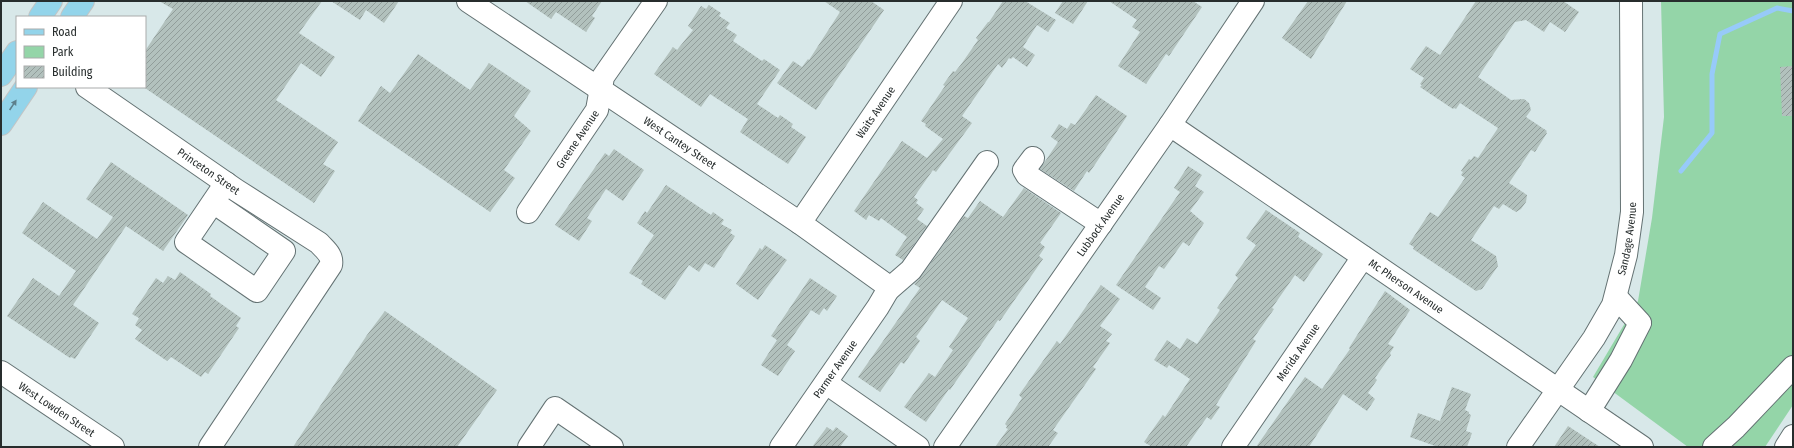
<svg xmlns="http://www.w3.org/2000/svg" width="1794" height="448" viewBox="0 0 1794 448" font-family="'Fira Sans Condensed',sans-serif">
<defs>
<pattern id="building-hatch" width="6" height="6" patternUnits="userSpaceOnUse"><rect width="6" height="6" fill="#b2c1bd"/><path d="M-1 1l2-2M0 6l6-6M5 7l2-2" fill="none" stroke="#919d9a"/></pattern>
</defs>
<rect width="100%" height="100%" fill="#d8e8e9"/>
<path fill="#94d5a8" d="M 1661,1 L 1793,1 L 1793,405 L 1765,447 L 1688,447 L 1593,377 L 1638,301 L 1652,218 L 1664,117 Z"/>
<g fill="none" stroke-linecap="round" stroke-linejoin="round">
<path stroke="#97caf9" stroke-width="5" d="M 1681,171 L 1712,133 L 1712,74 L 1720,34 L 1777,8 L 1793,11"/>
</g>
<path fill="url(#building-hatch)" d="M 159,1 L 322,1 L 299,33 L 335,57 L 321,77 L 301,63 L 276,100 L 338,142 L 323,164 L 335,171 L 314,203 L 145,88 L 145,51 L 173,9 Z
M 331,1 L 399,1 L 384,23 L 366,10 L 360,20 Z
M 525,1 L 602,1 L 592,16 L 595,18 L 586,32 L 556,12 L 551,19 Z
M 824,1 L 871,1 L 884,10 L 816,110 L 777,83 L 793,61 L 802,67 L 808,59 L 809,60 L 840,12 Z
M 1003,1 L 1025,1 L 1056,20 L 1048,32 L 1037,25 L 1023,47 L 1035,55 L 1027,67 L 1013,57 L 1011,59 L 1009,58 L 1002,68 L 998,64 L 962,116 L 972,123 L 936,172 L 933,170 L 914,197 L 918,200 L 916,203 L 924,209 L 917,219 L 927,226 L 903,260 L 895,255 L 907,237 L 881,218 L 879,221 L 869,215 L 866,220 L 854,211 L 902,141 L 927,158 L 943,139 L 925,126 L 926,124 L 921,121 L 945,86 L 943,85 L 953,71 L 955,72 L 962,63 L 978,40 L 976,38 L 988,22 L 989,22 Z
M 1063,1 L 1088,1 L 1073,24 L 1055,13 Z
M 1109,1 L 1193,1 L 1202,7 L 1169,56 L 1166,54 L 1146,84 L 1118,66 L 1140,32 L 1132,27 L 1137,20 Z
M 1308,1 L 1347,1 L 1311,59 L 1282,38 Z
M 1476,1 L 1563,1 L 1579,12 L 1565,32 L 1550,22 L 1544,32 L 1526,20 L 1515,22 L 1478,77 L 1511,100 L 1524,99 L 1529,103 L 1531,110 L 1526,117 L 1547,131 L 1546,132 L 1547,133 L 1535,152 L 1531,150 L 1509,183 L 1527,195 L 1526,202 L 1521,209 L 1516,212 L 1503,204 L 1499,209 L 1494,206 L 1471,240 L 1496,256 L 1498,266 L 1482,289 L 1476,291 L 1413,249 L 1414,247 L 1409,244 L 1430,212 L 1438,217 L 1465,178 L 1461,175 L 1463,172 L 1461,171 L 1469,159 L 1471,160 L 1474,156 L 1478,158 L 1498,128 L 1460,103 L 1456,109 L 1454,108 L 1453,109 L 1420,87 L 1422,85 L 1420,84 L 1424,78 L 1410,69 L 1426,46 L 1440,55 Z
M 709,5 L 721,13 L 719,16 L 730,23 L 726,28 L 737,35 L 733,41 L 762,61 L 764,59 L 780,70 L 757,104 L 778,118 L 780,115 L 793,124 L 791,127 L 806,137 L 788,164 L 740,132 L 748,119 L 710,94 L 701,107 L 654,74 L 673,47 L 677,50 L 693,30 L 688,26 L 701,6 L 706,9 Z
M 418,54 L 470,90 L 489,63 L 531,91 L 514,116 L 531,131 L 504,170 L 515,178 L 490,212 L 358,121 L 381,86 L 390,93 Z
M 1793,66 L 1793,116 L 1782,116 L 1780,67 Z
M 1096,95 L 1127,116 L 1094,166 L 1089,173 L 1087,171 L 1074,191 L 1040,169 L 1058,142 L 1051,137 L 1059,124 L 1067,129 L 1071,123 L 1075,125 Z
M 614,149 L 644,170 L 623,201 L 606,189 L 587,218 L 592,221 L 579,241 L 555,225 L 605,153 L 609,156 Z
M 111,162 L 188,215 L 163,251 L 126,226 L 73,305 L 99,323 L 75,359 L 71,357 L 70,358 L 7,316 L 33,278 L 59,296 L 76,271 L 22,233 L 43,202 L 97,239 L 113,217 L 86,199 Z
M 1188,166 L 1202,175 L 1195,186 L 1204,192 L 1190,211 L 1204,223 L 1189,246 L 1183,242 L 1164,269 L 1159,266 L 1145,287 L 1161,298 L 1153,310 L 1116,285 L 1180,192 L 1174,188 Z
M 666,185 L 711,215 L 713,212 L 724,220 L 721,224 L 732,230 L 730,233 L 735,236 L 714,268 L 705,263 L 699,272 L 689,265 L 665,300 L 641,284 L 643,281 L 629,273 L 654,235 L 637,223 L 645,211 L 647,213 Z
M 1024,188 L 1061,213 L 1040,243 L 1045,247 L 1039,256 L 1043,259 L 1000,321 L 998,320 L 950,390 L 949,389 L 926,422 L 904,407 L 929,373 L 935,377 L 953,350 L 949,347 L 968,318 L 942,300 L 916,337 L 920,341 L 904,364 L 901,362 L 880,392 L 858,377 L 920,288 L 914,284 L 921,277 L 964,216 L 968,218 L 980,201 L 1003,217 Z
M 1266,210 L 1300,233 L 1298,237 L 1323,254 L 1304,282 L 1295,275 L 1272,308 L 1274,309 L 1253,339 L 1256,341 L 1216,405 L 1220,407 L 1211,420 L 1207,417 L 1186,447 L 1152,447 L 1144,442 L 1163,415 L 1165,417 L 1190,379 L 1169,365 L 1167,368 L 1154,360 L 1167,340 L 1180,349 L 1187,338 L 1197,344 L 1220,310 L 1217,308 L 1238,278 L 1235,275 L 1256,245 L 1246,238 Z
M 765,245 L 787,260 L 758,300 L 736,284 L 760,248 L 762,250 Z
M 180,272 L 211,294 L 210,296 L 241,318 L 236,326 L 239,328 L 208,374 L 205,372 L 201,377 L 171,357 L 167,361 L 135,339 L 142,330 L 135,325 L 139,318 L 132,314 L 156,278 L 163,283 L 168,276 L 175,280 Z
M 810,278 L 837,296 L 827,311 L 824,308 L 819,315 L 811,310 L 787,345 L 795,351 L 778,376 L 761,365 L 777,340 L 771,336 Z
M 1101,285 L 1120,299 L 1100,326 L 1112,334 L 1106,341 L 1110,343 L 1093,367 L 1096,369 L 1053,430 L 1058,433 L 1048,447 L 995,447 L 1008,429 L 1006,428 L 1007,426 L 1005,424 L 1022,398 L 1019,395 L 1057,341 L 1060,344 Z
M 1385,291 L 1410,310 L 1388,344 L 1394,347 L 1390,353 L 1391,355 L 1375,378 L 1377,380 L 1368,393 L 1375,399 L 1367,411 L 1343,394 L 1309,447 L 1256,447 L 1305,377 L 1322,389 L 1350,349 L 1349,348 Z
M 385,311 L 497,390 L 457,447 L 293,447 L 367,335 Z
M 1452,387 L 1471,394 L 1465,410 L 1469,412 L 1469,414 L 1471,415 L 1466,431 L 1472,433 L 1467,447 L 1438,447 L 1410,437 L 1418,413 L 1440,421 Z
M 1568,426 L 1600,447 L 1554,447 Z
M 827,427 L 833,431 L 836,427 L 848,436 L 840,447 L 812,447 Z"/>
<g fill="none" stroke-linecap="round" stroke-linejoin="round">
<defs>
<g id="minor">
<path id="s1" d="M 468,1 L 800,223 L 885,284 L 888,290"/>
<path id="s2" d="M 87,87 L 236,190 L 319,243 C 325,250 333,255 331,265 L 210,447"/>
<path id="s3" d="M 1170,125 L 1642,447"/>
<path d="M 1033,158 L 1024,170 L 1027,175 L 1101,224"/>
<path d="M 213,202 L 284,251 L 257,291 L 186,242 L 226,183"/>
<path id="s4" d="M 528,212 L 597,110 L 603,77 L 656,1"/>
<path id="s5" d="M 800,223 L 951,1"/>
<path id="s6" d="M 1,372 L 113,447"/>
<path d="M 826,383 L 918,447"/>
<path d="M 1589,411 L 1621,360 L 1640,323 L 1616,297"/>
<path d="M 529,447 L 555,408 L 612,447"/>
<path id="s7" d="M 781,447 L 878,307 L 888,290 L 911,270 L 987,162"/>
<path id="s8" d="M 945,447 L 1170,125 L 1253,1"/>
<path id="s9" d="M 1233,447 L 1363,257"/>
<path id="s10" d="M 1518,447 L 1594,338 L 1613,305 L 1626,255 L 1632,212 L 1631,1"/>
<path d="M 1714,447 L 1736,427 L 1793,367"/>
<path d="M 1786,447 L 1793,436"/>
</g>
<path id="major" d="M 40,17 L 51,1
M 72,17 L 83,1
M 1,75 L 17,52
M 1,124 L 26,87"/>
</defs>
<use href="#minor" stroke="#647273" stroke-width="24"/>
<use href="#major" stroke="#c3c4c4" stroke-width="24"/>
<use href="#minor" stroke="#fff" stroke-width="22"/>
<use href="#major" stroke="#93d4ea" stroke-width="22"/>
</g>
<defs><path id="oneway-solid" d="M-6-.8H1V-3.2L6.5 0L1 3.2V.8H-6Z"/></defs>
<use fill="#5d808c" href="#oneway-solid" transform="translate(13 105) rotate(-56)"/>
<g text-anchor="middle" stroke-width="3" stroke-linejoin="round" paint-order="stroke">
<g font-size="11" fill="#272d2d" stroke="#fff">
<text dy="4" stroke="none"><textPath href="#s5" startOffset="134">Waits Avenue</textPath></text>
<text dy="4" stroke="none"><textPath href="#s4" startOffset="88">Greene Avenue</textPath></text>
<text dy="4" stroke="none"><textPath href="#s1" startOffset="255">West Cantey Street</textPath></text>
<text dy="4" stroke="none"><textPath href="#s2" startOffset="148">Princeton Street</textPath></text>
<text dy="4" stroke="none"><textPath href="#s8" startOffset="271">Lubbock Avenue</textPath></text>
<text dy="4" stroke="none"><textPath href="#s10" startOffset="239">Sandage Avenue</textPath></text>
<text dy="4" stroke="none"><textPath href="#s3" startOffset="286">Mc Pherson Avenue</textPath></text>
<text dy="4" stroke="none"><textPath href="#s9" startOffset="115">Merida Avenue</textPath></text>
<text dy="4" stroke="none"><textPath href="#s7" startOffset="95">Parmer Avenue</textPath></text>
<text dy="4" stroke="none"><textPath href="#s6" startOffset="67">West Lowden Street</textPath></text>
</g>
</g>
<rect width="1794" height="448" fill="none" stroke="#272d2d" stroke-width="4"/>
<rect x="16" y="16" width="130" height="72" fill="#ffffff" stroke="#a9abab"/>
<rect x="24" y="29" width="20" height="6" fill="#93d4ea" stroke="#a9abab"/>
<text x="52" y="36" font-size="12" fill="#272d2d">Road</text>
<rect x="24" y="46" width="20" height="12" fill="#94d5a8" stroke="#a9abab"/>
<text x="52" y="56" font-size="12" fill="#272d2d">Park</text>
<rect x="24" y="66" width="20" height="12" fill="url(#building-hatch)" stroke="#a9abab"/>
<text x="52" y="76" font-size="12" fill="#272d2d">Building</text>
</svg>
